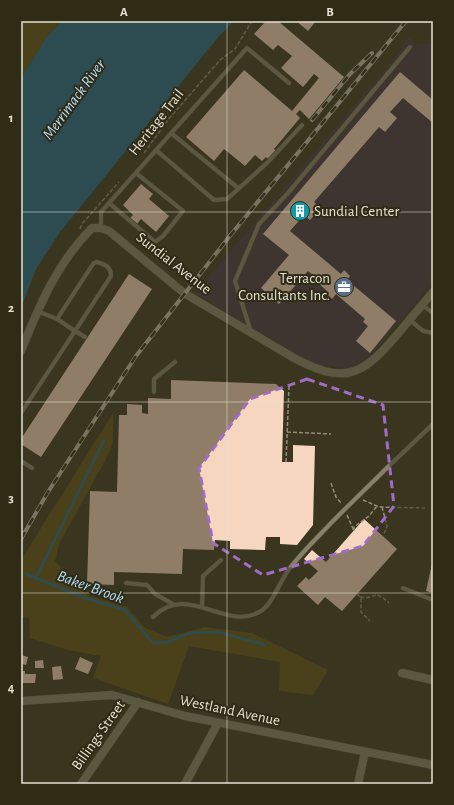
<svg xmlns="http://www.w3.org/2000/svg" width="454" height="805" viewBox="0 0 454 805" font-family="'Alegreya Sans',sans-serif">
<rect width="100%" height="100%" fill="#3a351f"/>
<path fill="#443745" d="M 408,37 L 418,45 L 428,43 L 433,45 L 433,282 L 368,358 L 359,364 L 346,368 L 321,365 L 308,361 L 195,293 L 400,52 Z"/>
<path fill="#5d5117" d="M 23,21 L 62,21 L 48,35 L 21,78 L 21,36 Z
M 113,413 L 113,443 L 105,461 L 60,542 L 55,561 L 87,595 L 127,607 L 145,628 L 167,637 L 205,627 L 252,633 L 328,670 L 313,695 L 279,691 L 280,662 L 189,646 L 168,704 L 93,678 L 101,656 L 72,651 L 30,638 L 29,618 L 21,617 L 21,560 Z"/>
<path fill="#1d6991" d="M 62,21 L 234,21 L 219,36 L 60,232 L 36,269 L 21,308 L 21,78 L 48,35 Z"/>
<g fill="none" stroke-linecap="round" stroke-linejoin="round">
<path stroke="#1d6991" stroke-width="2.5" d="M 26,574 L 85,598 L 125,610 L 153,643 L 168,642 L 189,633 L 219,632 L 265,645
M 36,578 L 104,440"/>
</g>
<path fill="#f7d6c0" d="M 266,21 L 278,21 L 344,77 L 309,119 L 300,110 L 296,114 L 300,118 L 274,149 L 276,151 L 269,160 L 266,157 L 262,161 L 255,155 L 245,166 L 224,149 L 214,161 L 186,137 L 244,70 L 292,111 L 319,78 L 314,74 L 303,87 L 281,68 L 292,56 L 278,45 L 273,50 L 254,34 Z
M 296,21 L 316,21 L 308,31 Z
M 400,72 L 433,100 L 433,123 L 403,98 L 390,112 L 397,118 L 385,132 L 379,127 L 314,202 L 321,208 L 310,220 L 304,215 L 290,231 L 341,274 L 344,270 L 350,276 L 347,280 L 396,321 L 370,353 L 356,341 L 368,326 L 363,322 L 365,319 L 336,294 L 332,299 L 326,293 L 327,291 L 317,282 L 319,280 L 308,271 L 279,304 L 261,288 L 289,255 L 263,234 Z
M 141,184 L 153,194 L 149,199 L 169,216 L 156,232 L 141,219 L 137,224 L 130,218 L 133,215 L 123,205 Z
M 129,274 L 152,289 L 41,457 L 21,444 L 21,439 Z
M 171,380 L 276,384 L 284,391 L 282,462 L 293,462 L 293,445 L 315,446 L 313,525 L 297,545 L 280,544 L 280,537 L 266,537 L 265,550 L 230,549 L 230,541 L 215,540 L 214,550 L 183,549 L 182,574 L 114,572 L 114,585 L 87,584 L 90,491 L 117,492 L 119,415 L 127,415 L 127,404 L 142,405 L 142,413 L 148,414 L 148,398 L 171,399 Z
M 364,519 L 397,549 L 342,611 L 325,597 L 318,605 L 297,586 L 306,577 L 309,580 L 318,571 L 304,559 L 312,550 L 326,562 Z
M 432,564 L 433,564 L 433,593 L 426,591 Z
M 21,655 L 28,657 L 26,665 L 21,664 Z
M 80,657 L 93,663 L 88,674 L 75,669 Z
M 43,660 L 44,668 L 35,668 L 35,661 Z
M 61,666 L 63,679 L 53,680 L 52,667 Z
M 21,671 L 25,671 L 25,674 L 36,674 L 35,683 L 21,683 Z"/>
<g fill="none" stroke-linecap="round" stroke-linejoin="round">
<defs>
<path id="service" d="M 171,133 L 238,188
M 156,150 L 214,200 L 227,199 L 267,163 L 302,125
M 109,203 L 155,242 L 163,236 L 183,211 L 136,173
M 101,228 L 101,212 L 247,48 L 289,83
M 422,305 L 433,313
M 57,319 L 93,264 L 96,262 C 105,264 111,267 111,276 L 75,331 L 85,337
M 410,320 L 423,331 L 433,333
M 251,332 L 235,281 L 259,224 L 288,193 L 410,47
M 154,392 L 154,379 L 175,362
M 21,413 L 75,331 L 57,319 L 37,311
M 21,461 L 32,468
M 126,583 L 147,585 L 155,594 L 173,604
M 403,588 L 433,600
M 202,607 L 203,576 L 221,560
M 153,617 C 188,581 226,633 261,611 C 274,602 280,580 290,568 C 303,551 319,536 333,521 C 366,488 399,456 433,424"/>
<path id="minor" d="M 21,351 C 39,306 57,263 92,228 L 101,228 L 109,231 L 184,293 L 294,358 C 343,384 361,377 395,337 C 408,322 420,307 433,292
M 402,673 L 433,680
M 21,701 L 112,695 L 185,716 L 433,765
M 81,784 L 138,702
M 185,784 L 218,723
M 358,784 L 365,752"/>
</defs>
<use href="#service" stroke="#585340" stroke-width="5"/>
<use href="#minor" stroke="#585340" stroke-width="9"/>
<path stroke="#918d7b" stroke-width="1.5" stroke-dasharray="4 2" stroke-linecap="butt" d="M 144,153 L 168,120 L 220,60 L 235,49 L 252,21
M 80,229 L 82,224 L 119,182
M 287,432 L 331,434
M 286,462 L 289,386
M 331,483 L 336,497 L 342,504
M 363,500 L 379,507 L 425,508
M 382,507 L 387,526 L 383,537
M 347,515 L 354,531 L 354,527 L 369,516 L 377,506
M 357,594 L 361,598 L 361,612 L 370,621
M 360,597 C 377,600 373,588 389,603"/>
<use href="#service" stroke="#868068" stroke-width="4"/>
<use href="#minor" stroke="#868068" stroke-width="8"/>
<defs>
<path id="rail" d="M 312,120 L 350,74 L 372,53
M 21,539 L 48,492 L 136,356 L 229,237 L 406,21"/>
</defs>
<use href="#rail" stroke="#c4c2b2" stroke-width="4"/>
<use href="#rail" stroke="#2f2b15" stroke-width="2.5" stroke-dasharray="8" stroke-linecap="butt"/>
</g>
<path d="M0 0H454V805H0ZM 307,379 L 383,405 L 394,506 L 363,546 L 263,575 L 213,543 L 199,468 L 250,399 Z" fill="#3a351f" fill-opacity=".55" fill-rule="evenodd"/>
<path fill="none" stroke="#a06cc6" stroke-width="3" stroke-dasharray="8 5" stroke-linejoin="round" d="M 307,379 L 383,405 L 394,506 L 363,546 L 263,575 L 213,543 L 199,468 L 250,399 Z"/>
<path fill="none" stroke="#e4e2d4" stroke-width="1" stroke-opacity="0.55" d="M 227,21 L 227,784M 21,212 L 433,212M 21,402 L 433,402M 21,593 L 433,593"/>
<defs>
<symbol id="building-disc" viewBox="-11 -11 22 22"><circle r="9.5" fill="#0f9aa8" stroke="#2f2b15"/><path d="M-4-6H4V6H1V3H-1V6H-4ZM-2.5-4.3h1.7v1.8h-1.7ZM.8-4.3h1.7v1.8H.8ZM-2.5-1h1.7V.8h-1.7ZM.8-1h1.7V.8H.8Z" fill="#fff"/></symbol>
<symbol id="office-disc" viewBox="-11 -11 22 22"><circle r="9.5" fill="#5c6f8a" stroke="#2f2b15"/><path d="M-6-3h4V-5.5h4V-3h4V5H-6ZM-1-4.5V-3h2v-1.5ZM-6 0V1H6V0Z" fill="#fff"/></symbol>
</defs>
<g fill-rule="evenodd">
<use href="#building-disc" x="289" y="200" width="22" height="22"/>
<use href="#office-disc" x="333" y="276" width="22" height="22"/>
</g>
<g text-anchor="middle" stroke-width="4" stroke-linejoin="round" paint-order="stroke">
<g font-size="15" fill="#e4e2d4" stroke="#2f2b15">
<text transform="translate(156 122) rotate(-52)" y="5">Heritage Trail</text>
<text transform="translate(174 263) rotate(38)" y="5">Sundial Avenue</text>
<text transform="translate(230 710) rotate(12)" y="5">Westland Avenue</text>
<text transform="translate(98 735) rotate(-55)" y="5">Billings Street</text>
</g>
<g font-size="15" fill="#e4e2d4" stroke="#2f2b15" text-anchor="start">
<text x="314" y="216">Sundial Center</text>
<text x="330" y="283" text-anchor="end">Terracon<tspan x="330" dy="17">Consultants Inc.</tspan></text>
</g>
<g font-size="16" font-style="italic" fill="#b2defa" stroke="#2f2b15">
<text transform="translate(73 99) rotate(-54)" y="6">Merrimack River</text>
<text transform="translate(91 586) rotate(20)" y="6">Baker Brook</text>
</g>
</g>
<rect width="454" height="805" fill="none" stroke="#2f2b15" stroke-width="44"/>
<rect x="22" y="22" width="410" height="761" fill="none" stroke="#e4e2d4" stroke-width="1.5"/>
<g font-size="13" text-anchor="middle" font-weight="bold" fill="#e4e2d4">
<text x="124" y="16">A</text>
<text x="330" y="16">B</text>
<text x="11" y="122">1</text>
<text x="11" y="312">2</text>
<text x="11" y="502">3</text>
<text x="11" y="692">4</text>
</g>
</svg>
